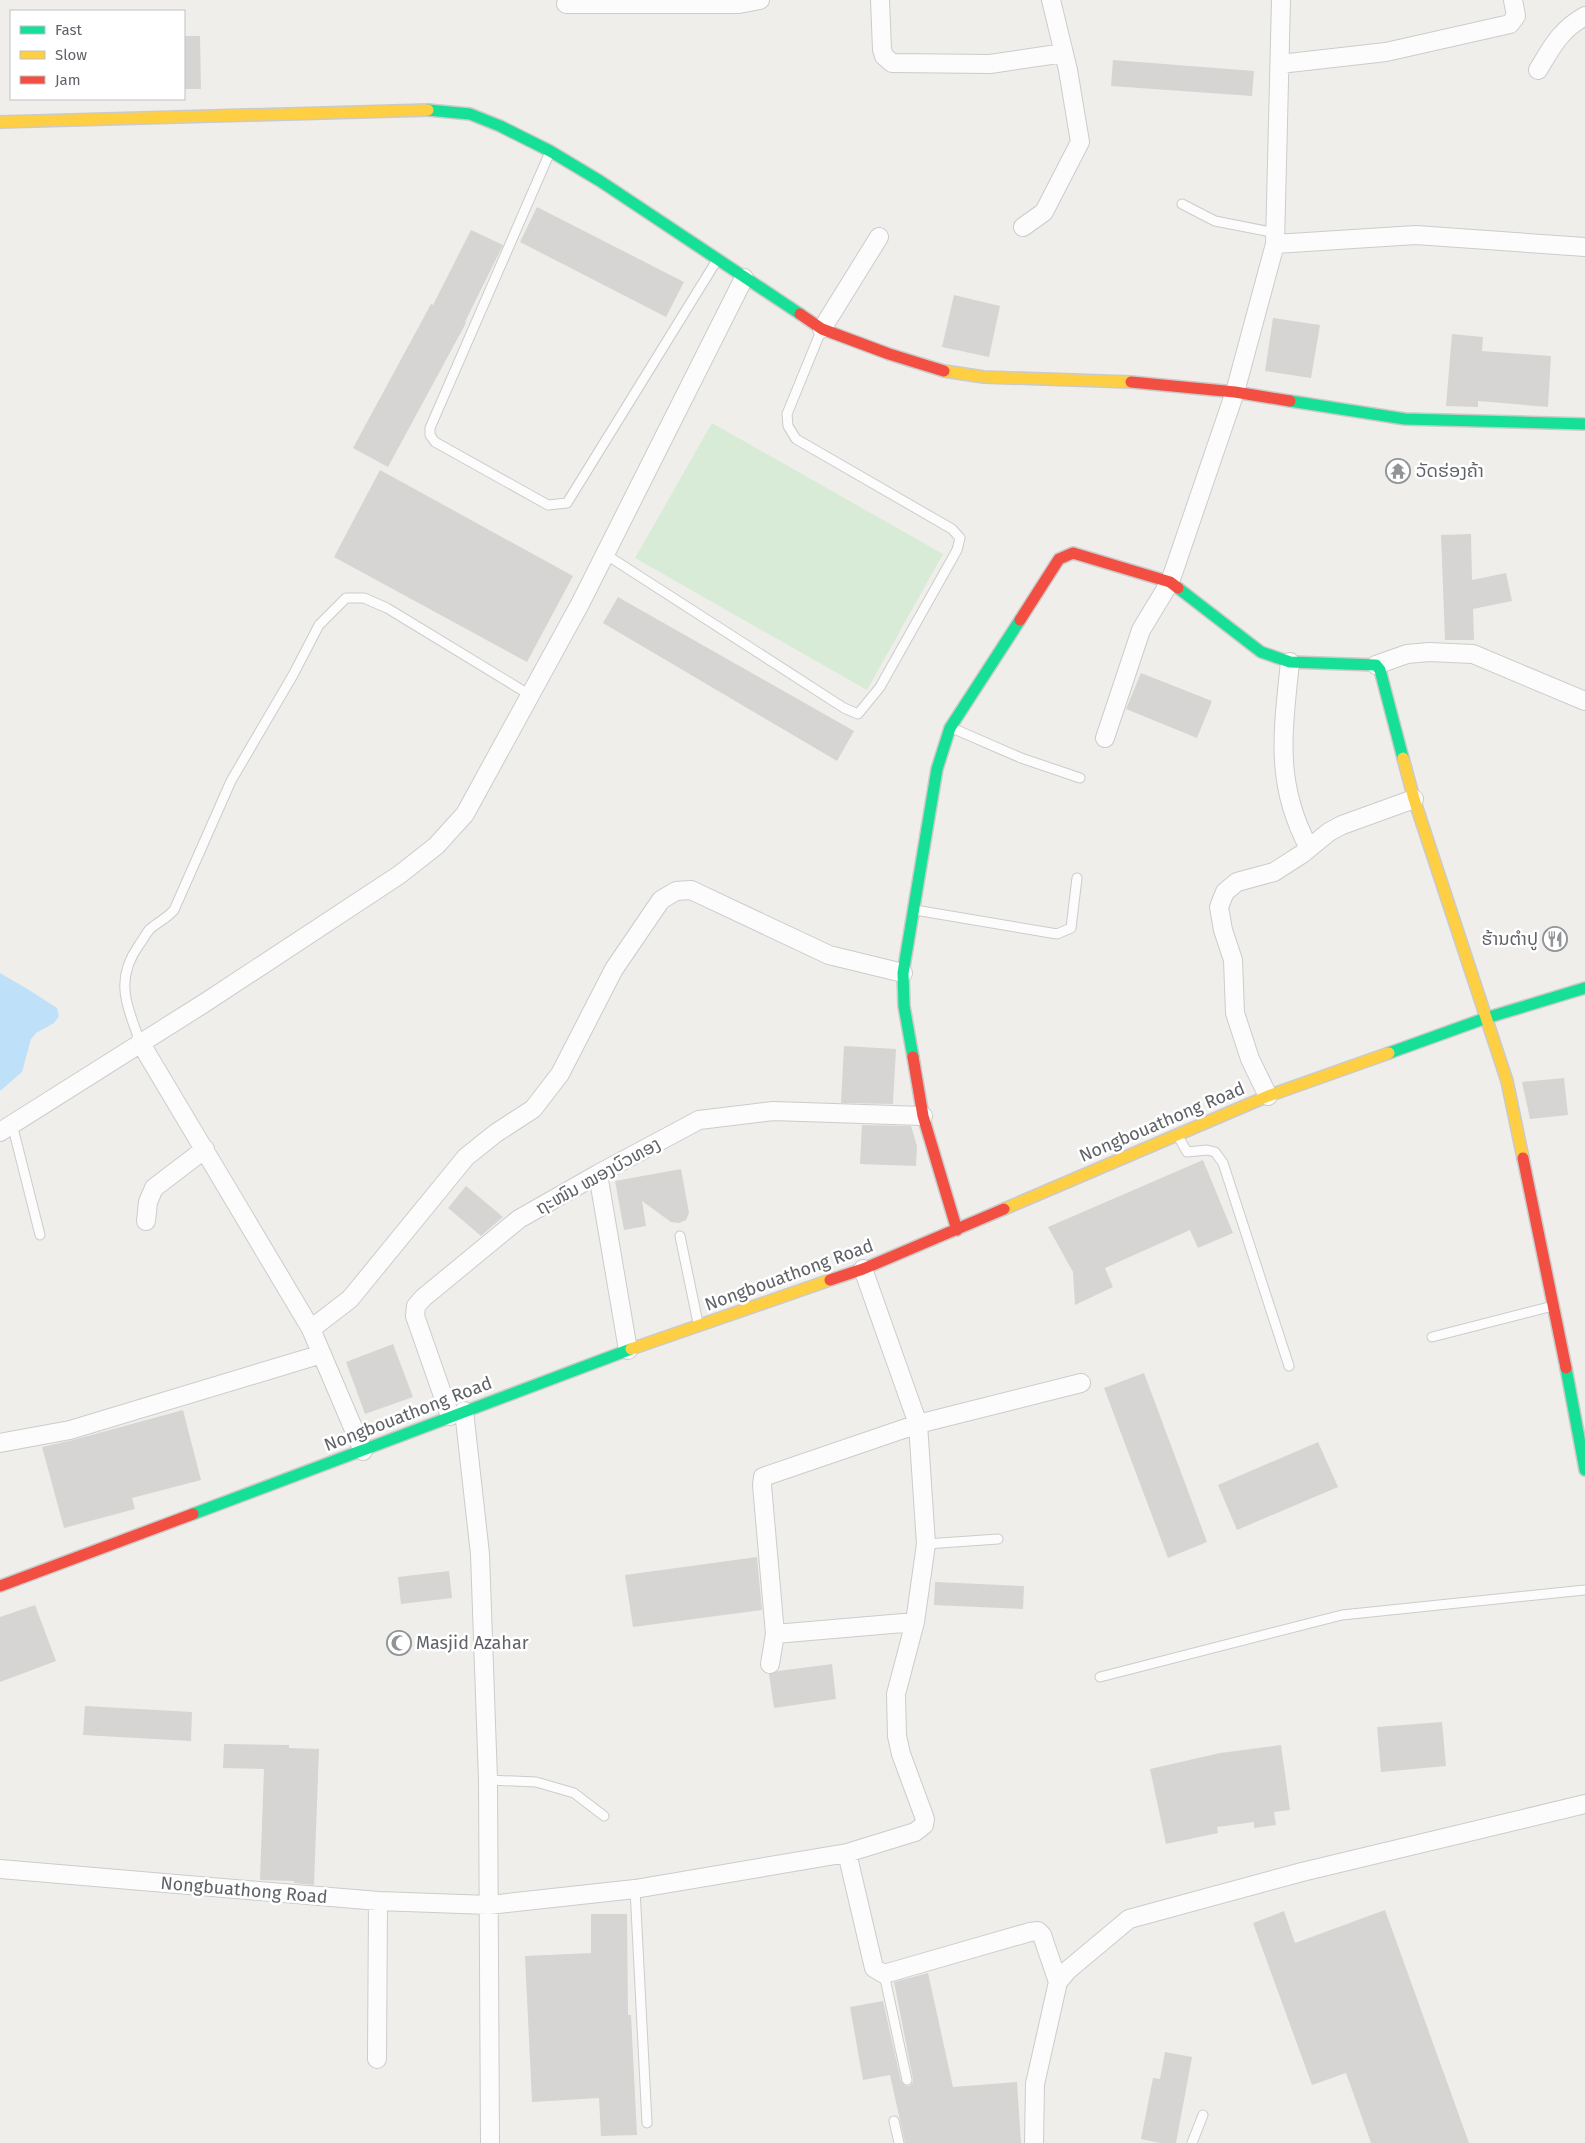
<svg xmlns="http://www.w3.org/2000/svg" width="1585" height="2143" viewBox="0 0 1585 2143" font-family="'Fira Sans','Noto Sans Lao',sans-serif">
<rect width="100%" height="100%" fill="#efeeea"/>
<path fill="#d8ebd6" d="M 712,423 L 943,554 L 867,690 L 635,558 Z"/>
<path fill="#bfe0f9" d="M 0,973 L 29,990 L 57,1008 L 59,1016 L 54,1023 L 36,1033 L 31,1039 L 22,1072 L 0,1091 Z"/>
<path fill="#d6d5d3" d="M 184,36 L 200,36 L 201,89 L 184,89 Z
M 1113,60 L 1254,71 L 1252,96 L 1111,86 Z
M 537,207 L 684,282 L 666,317 L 520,242 Z
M 471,230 L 503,245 L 465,322 L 466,323 L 388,467 L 353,448 L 431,304 L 433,305 Z
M 954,295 L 1000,306 L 989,357 L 942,347 Z
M 1273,318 L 1320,325 L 1311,378 L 1265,371 Z
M 1452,334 L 1483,337 L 1482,351 L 1551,356 L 1548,407 L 1478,401 L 1478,407 L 1446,406 Z
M 380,470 L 573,576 L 527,662 L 334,557 Z
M 1471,534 L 1472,580 L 1506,573 L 1512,601 L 1473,609 L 1474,640 L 1445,640 L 1441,535 Z
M 618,597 L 854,731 L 837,761 L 603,623 Z
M 1141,673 L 1212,701 L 1197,738 L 1126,709 Z
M 844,1046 L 896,1049 L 893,1104 L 841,1103 Z
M 1564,1078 L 1568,1115 L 1530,1119 L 1522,1082 Z
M 862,1125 L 911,1126 L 917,1146 L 916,1166 L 860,1164 Z
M 1203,1160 L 1233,1233 L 1198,1248 L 1190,1230 L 1105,1268 L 1113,1287 L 1075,1305 L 1073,1272 L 1048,1227 Z
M 681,1169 L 689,1213 L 686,1220 L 679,1223 L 671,1222 L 642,1201 L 646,1226 L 624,1230 L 615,1181 Z
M 466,1186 L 503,1217 L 481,1236 L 448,1208 Z
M 393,1344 L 413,1397 L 365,1414 L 346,1362 Z
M 1144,1373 L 1207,1542 L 1168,1558 L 1104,1388 Z
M 183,1410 L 201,1480 L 132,1498 L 135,1509 L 64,1528 L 42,1447 L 73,1440 Z
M 1318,1442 L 1338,1487 L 1237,1530 L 1218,1485 Z
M 757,1557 L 762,1610 L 633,1627 L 625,1575 Z
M 449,1571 L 452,1598 L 401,1604 L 398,1577 Z
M 935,1582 L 1024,1586 L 1023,1609 L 934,1605 Z
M 35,1605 L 56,1661 L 0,1682 L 0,1617 Z
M 832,1664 L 836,1699 L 774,1708 L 769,1674 L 778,1671 Z
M 85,1706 L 192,1712 L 191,1741 L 83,1735 Z
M 1442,1722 L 1446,1766 L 1381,1772 L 1377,1727 Z
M 224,1744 L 289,1745 L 289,1748 L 319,1749 L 314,1885 L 294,1883 L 294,1881 L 260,1880 L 264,1769 L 223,1768 Z
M 1281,1745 L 1290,1810 L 1274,1812 L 1276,1825 L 1254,1828 L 1254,1822 L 1217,1827 L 1218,1833 L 1166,1844 L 1150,1769 L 1220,1753 Z
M 1385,1910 L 1469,2143 L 1371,2143 L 1346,2073 L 1312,2085 L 1253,1923 L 1284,1911 L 1295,1943 Z
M 591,1914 L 627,1914 L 628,2015 L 631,2015 L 637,2135 L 601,2136 L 599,2098 L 532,2102 L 525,1956 L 591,1953 Z
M 928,1973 L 953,2087 L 1017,2082 L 1021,2143 L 905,2143 L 890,2075 L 863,2080 L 850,2007 L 883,2001 L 901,2081 L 905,2086 L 909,2086 L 913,2082 L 913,2079 L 894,1982 Z
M 1165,2052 L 1192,2057 L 1176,2143 L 1160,2143 L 1141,2139 L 1153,2078 L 1160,2079 Z"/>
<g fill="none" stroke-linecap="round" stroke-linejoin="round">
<defs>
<path id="lane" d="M 550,152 L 430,428 L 430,435 L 435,442 L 548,505 L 567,503 L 717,260
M 1182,204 L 1215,221 L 1276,233
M 605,554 L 844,708 L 858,714 L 880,687 L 957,550 L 960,538 L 952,529 L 796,439 L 788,426 L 787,414 L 821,331
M 952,728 L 1021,758 L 1080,778
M 915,910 L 1057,934 L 1071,928 L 1077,878
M 140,1042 C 127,1005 114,980 139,945 C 143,940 146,933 150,929 C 158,922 166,919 174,910 L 231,781 L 293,675 L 319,625 L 346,598 L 364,598 L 387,608 L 530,695
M 12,1124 L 40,1235
M 1178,1136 L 1187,1152 L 1207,1150 L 1215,1152 L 1223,1163 L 1289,1366
M 680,1236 L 698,1323
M 1432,1337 L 1553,1306
M 926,1544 L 998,1539
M 1100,1677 L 1342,1615 L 1585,1590
M 488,1780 L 536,1782 L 574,1793 L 604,1816
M 635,1889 L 647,2123
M 884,1974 L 907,2080
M 894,2121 L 899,2143
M 1192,2143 L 1203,2115"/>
<path id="street" d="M 880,0 L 882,49 L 884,56 L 892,63 L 990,64 L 1064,53
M 566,4 L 739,4 L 760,0
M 1280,64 L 1386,52 L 1510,24 L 1516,16 L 1513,0
M 1538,70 C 1552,47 1560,30 1585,16
M 1023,227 L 1044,212 L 1080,142 L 1068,70 L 1051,0
M 1275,244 L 1416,235 L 1585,247
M 822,329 L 879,237
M 1290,662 C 1283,732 1274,783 1309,848
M 1376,665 L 1407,654 L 1429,652 L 1473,654 L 1585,701
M 1105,738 L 1141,630 L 1170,582 L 1235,392 L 1275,244 L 1281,0
M 140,1042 L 311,1329 L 363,1451
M 1268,1096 L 1250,1059 L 1235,1013 L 1233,960 L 1223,930 L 1219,907 L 1225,892 L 1237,882 L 1274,872 L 1302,854 L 1329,832 L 1342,825 L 1414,799
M 0,1132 L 206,1002 L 399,875 L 436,846 L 465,814 L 580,604 L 744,278
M 598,1174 L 628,1350
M 146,1221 L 148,1202 L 154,1188 L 205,1149
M 311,1329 L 350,1299 L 466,1157 L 496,1133 L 533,1109 L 560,1074 L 614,969 L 661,900 L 676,891 L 691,890 L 829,955 L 903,973
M 464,1411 L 480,1554 L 488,1780 L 490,2143
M 450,1416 L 415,1316 L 416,1306 L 423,1298 L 519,1219 L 598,1174 L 699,1120 L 773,1111 L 923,1116
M 0,1443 L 70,1430 L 322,1354
M 775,1634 L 915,1622
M 770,1664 L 775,1634 L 762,1485 L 763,1477 L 918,1424 L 1081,1383
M 847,1853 L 874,1968 L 884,1974 L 1030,1932 L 1038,1931 L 1042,1935 L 1058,1982
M 0,1869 L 378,1901 L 489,1905 L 635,1889 L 847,1853 L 915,1832 L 924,1825 L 925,1819 L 901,1754 L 897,1736 L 896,1694 L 915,1622 L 926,1544 L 918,1424 L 863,1269
M 377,2059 L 378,1901
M 1034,2143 L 1035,2084 L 1058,1982 L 1068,1970 L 1129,1919 L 1302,1872 L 1585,1804"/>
<path id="fast" d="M 428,110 L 470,114 L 500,126 L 550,151 L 600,181 L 800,314
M 1290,401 L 1405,419 L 1585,424
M 1178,588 L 1261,652 L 1290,662 L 1376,665 L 1380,670 L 1403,758
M 1389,1053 L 1486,1018 L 1585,988
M 913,1057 L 904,1006 L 903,973 L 937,769 L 950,728 L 1020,620
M 1566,1368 L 1585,1470
M 193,1514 L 631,1349"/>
<path id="slow" d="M 0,122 L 428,110
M 944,371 L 984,377 L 1131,382
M 1403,758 L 1414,799 L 1507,1081 L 1523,1158
M 1004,1209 L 1268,1096 L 1389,1053
M 631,1349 L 830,1280"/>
<path id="jam" d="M 800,314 L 822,329 L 889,354 L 944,371
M 1131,382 L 1235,392 L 1290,401
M 1020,620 L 1059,559 L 1073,553 L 1170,582 L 1178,588
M 913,1057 L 923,1116 L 957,1230
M 1523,1158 L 1566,1368
M 830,1280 L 863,1269 L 1004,1209
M 0,1586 L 193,1514"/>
</defs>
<use href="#lane" stroke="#cbcccc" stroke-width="11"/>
<use href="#street" stroke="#cbcccc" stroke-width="20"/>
<use href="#fast" stroke="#cacacb" stroke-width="14"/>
<use href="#slow" stroke="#cacacb" stroke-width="14"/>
<use href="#jam" stroke="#cacacb" stroke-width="14"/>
<use href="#lane" stroke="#fdfcfc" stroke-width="9"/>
<use href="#street" stroke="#fdfcfc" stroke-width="18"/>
<use href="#fast" stroke="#16e098" stroke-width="11"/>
<use href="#slow" stroke="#ffcf43" stroke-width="11"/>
<use href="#jam" stroke="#f24e42" stroke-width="11"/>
</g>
<defs>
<symbol id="temple-ring" viewBox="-11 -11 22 22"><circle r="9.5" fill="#fff" stroke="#919496" stroke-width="1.5"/><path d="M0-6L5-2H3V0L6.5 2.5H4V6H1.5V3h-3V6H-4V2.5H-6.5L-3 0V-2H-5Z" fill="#919496"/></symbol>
<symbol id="restaurant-ring" viewBox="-11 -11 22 22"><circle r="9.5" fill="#fff" stroke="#919496" stroke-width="1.5"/><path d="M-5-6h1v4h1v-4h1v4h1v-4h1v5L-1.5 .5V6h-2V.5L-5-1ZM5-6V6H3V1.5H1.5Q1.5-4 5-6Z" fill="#919496"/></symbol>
<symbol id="mosque-ring" viewBox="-11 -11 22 22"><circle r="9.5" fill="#fff" stroke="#919496" stroke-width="1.5"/><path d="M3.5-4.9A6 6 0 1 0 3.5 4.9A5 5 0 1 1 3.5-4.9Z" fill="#919496"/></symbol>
</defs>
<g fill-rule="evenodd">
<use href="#temple-ring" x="1384" y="457" width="28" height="28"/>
<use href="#restaurant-ring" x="1541" y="925" width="28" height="28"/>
<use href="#mosque-ring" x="385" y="1629" width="28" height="28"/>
</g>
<g text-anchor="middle" stroke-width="5" stroke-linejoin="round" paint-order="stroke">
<g font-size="18" fill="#5f6368" stroke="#fff" text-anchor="start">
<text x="1416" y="477">ວັດຮ່ອງຄ້າ</text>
<text x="1538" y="945" text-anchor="end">ຮ້ານຕຳປູ</text>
<text x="416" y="1649">Masjid Azahar</text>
</g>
<g font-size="18" fill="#5f6368" stroke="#fff">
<text transform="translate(1162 1122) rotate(-23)" y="6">Nongbouathong Road</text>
<text transform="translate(598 1176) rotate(-29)" y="6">ຖະໜົນ ໝອງບົວທອງ</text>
<text transform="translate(789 1275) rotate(-20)" y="6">Nongbouathong Road</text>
<text transform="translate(408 1414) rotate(-21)" y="6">Nongbouathong Road</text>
<text transform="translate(244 1890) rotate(5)" y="6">Nongbuathong Road</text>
</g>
</g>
<rect x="10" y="10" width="175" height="90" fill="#ffffff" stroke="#bfc1c3"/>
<rect x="20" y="26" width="25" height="8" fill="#16e098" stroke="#bfc1c3"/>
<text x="55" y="35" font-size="15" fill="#5f6368">Fast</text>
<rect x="20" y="51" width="25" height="8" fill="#ffcf43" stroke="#bfc1c3"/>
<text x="55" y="60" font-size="15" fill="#5f6368">Slow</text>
<rect x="20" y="76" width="25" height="8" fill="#f24e42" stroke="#bfc1c3"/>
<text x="55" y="85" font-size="15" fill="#5f6368">Jam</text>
</svg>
